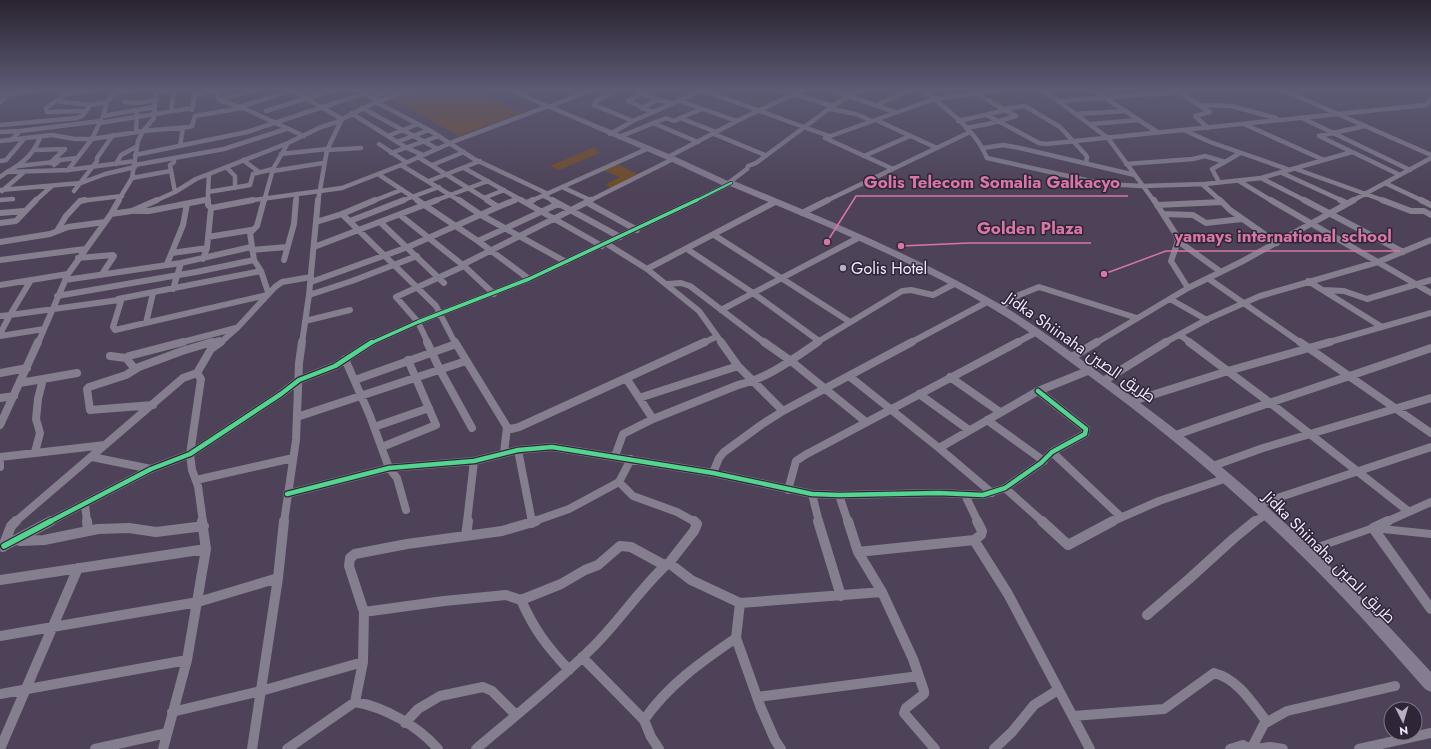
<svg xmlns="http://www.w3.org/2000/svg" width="1431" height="749" viewBox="0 0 1431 749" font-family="Jost,Cairo,sans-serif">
<rect width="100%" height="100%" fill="#4d4257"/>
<path fill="#724c21" d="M 417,89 L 473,89 L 521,113 L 459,136 L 390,98 Z
M 594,147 L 600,153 L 559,170 L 550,166 Z
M 617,164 L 637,174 L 611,188 L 605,185 L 620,177 L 603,170 Z"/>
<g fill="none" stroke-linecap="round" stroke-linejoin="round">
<path stroke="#857e8e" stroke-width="4.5" d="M 69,89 L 63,96 L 46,108 L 47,112 L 86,111 L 90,105
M 140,89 L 114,93 L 107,102 L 103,116 L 155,107
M 215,89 L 219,100 L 243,108 L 304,136
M 290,89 L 342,119
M 354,89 L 373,98 L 376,102 L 429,130 L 474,159 L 548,194
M 620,89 L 597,100 L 594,105 L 633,121
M 634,89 L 644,93
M 650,89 L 628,101 L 652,112
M 668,89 L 670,89
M 778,89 L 833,106
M 828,89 L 895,112
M 922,89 C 945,109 976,129 987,158 L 1104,184 L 1142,186 L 1205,184 L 1261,178 L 1352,152
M 968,89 L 1016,116
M 1042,89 L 1108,138 L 1154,201
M 1092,89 L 1157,132
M 1272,89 L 1285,91
M 1281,89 L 1431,155
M 569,90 L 571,89
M 702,90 C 745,105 786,121 829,136
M 1176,90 L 1210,112 L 1195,116 L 1208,128
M 156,92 L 174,89
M 517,93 L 530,89
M 65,94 L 101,89
M 641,94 L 673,104
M 0,95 L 40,89
M 194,96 L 217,89
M 373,98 L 392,89
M 219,100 L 258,89
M 57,101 L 90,105 L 107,102
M 680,101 L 737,121
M 1059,101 L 1179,92
M 0,102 L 9,94
M 125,102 L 139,103 L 156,100
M 877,105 L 911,89
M 1202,105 L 1231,106 L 1276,118
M 239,107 L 297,89
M 549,107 L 593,89
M 362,108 L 436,148
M 641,108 L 658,100
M 831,109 L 856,114 L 872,121
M 1004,109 L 1025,106 L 1060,127 L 1085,154 L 1087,157 L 1086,163
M 192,110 L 195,89
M 171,111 L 174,89
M 266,111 L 336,89
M 351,113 L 407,148 L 423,155
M 1076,114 L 1126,111
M 987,115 L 1039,143 L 1046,144 L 1426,105 L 1431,99
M 195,116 L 242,108
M 680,118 L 702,109
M 1302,118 L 1410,170
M 876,120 L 937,148
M 958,121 L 1007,110
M 99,123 L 192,108
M 653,123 L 698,142
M 1091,124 L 1139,120
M 1244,124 L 1324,160
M 0,125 L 77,118 L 82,116 L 86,111
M 1365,126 L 1319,136 L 1400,175
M 966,128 L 988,124 L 1016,116
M 1184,130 L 1210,142 L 1290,170
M 0,132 L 20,131
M 136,132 L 137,112
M 610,134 L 633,121 L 705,89
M 714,134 L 765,155
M 41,136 C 33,154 24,163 7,172 L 68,170 L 135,161
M 388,136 L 418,124
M 619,137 L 666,118 L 674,121 L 680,118 L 716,132
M 825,138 L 934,99 L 1008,89
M 825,138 L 893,169
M 11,140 L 20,131 L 101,121
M 0,141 L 52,135 L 75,139 L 92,139 L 143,131 L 189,127 L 192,126 L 195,116
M 397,142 L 429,130
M 379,144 L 406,162
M 180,146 L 183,128
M 983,148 L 1003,145 L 1020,148 L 1135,175
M 35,150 L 65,149 L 50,163
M 327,150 L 361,148
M 391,153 L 439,136
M 281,154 L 327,149
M 135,155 L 247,132 L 378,89
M 864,156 L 910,136
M 418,157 L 489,201
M 668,157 L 737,121 L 804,89
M 174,158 L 174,162 L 170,165 L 175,192
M 243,160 L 259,172
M 0,161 L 6,160 L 24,139
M 1225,162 L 1240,153
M 116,164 L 121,155 L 136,147
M 1126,164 L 1193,159 L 1205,156 L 1225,162 L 1212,169 L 1219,182
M 54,165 L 60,160 L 77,158
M 135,165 L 224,149 L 286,129
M 401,165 L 460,201
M 432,165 L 464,152
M 18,166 L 54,162
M 226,167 L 235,176 L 235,188
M 464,168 L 523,201
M 1296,169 L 1385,201
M 68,170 L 92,139 L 101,120
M 273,171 L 323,163
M 1282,173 L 1343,201
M 378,174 L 419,201
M 0,177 L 7,172
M 132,178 L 170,171
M 1261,178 L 1306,201
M 429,181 L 480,161
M 1239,181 L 1272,201
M 1385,183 L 1423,201
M 727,184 L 747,169 L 748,166 L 756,163 L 833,106 L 861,89
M 1202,184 L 1221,201
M 562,187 L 590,200
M 0,190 L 81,183 L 105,174 L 135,167
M 2,191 L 24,172
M 74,191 L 97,161 L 97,158 L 113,135
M 208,192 L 209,174
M 544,196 L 554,201
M 484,198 L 504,190
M 0,200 L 13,199
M 35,201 L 52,186
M 80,201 L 122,196
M 118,201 L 132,178 L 138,141 L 143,131 L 154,118 L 156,89
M 155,201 L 175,192 L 196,179 L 288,143 L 321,127 L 340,121
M 200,201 L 207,200
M 208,201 L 208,192 L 250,185 L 253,174 L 273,169
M 247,201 L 342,188 L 401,165 L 455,141 L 546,107
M 264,201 L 273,169 L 288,143
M 296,201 L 297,194
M 318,201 L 327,150 L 342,119 L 376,102 L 414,89
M 373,201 L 401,190
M 401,201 L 439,187
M 434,201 L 488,181
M 513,201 L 519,199
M 531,201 L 649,148
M 589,201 L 673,159
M 695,201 L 731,183
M 826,201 L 970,132
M 1352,201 L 1431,158"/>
<path stroke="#857e8e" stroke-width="6" d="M 208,200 L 208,205 L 211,208
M 264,200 L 257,226 L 250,233 L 254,260 L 261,271 L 268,292
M 417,200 L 478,241 L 529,279
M 459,200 L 481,215 L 566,262
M 487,200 L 498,207 L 515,200
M 521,200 L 602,246
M 552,200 L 620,237
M 1154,200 L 1175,233 L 1178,241 L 1171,261 L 1188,288
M 1220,200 L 1230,210 L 1277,243
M 1271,200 L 1431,293
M 1304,200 L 1403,252
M 1340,200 L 1346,203
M 1382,200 L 1411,211 L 1424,211 L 1431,215
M 1421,200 L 1431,205
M 527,203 L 533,200
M 588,203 L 637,230
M 1157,205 L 1222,202
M 135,211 L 149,211 L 205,200
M 0,213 L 24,211
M 802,213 L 828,200
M 111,214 L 132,211 L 157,200
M 342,214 L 436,306 L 455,343
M 1163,214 L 1193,215 L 1206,223 L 1242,219
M 400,215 L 464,266 L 494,294
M 350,221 L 404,200
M 316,222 L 342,214 L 375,200
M 380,222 L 444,283
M 0,223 L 16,221 L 36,200
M 57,231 L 66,216 L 80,201 L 85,200
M 714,235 L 850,322
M 208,237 L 251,230
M 478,241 L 558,204
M 1178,241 L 1221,272
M 0,242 L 50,234 L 68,227 L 105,222
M 607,244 L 647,269 L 775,202
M 314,247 L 437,200
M 687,249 L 753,293 L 819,341
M 252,250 L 287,247
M 172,253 L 207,248
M 78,258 L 113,255 L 114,256 L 102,274
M 203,259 L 207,248 L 211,208 L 253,200
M 0,260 L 85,249
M 284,260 L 294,224 L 296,200
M 167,264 L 183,225 L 187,204
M 462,265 L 591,200
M 647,269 L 699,311 L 722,343
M 1209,279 L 1301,343
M 31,280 L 10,315 L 119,300 L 121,301 L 113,327 L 115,330 L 267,295
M 65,280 L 181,263 L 251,247
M 1308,281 L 1382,327
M 311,282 L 408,247 L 498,207
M 667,284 L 681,283 L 690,286 L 765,343
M 0,285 L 68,274
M 173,289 L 181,263
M 1323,290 L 1344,291 L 1367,299 L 1431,280
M 309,295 L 352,281 L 417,256
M 57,296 L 196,272 L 254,260
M 118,299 L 261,271
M 1170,299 L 1207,320
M 999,309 L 1019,295 L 1039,287 L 1137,318
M 721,310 L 858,238
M 0,316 L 10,315 L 0,334
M 305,321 L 350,310
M 146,323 L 153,293
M 1180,335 L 1191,343
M 0,336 L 44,329
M 38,343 L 68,274 L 111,214 L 119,200
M 179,343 L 236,328
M 209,343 L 219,340
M 220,343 L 238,327 L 275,287 L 282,282 L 311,277
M 302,343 L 309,295 L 318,200
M 371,343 L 418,322 L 529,279 L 697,200
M 428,343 L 418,322 L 396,297 L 464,266
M 703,343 L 716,337
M 816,343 L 902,291 L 911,290 L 933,295 L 954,284
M 910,343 L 987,302
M 1016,343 L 1037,332
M 1096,343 L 1188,288 L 1241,262 L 1354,200
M 1164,343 L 1208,319 L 1260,296 L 1378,262 L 1431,240
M 1326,343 L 1431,313"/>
<path stroke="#857e8e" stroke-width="8" d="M 427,342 L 440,370 L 472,428
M 455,342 L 507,427 L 511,429 L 519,427 L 705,342
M 721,342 L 738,366 L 783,411
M 764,342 L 791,361 L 866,422
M 1189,342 L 1269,402 L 1408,511
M 1300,342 L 1431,433
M 110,356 L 126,358
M 1072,357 L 1097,342
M 345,359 L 370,416 L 389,468 L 397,478 L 406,510
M 135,369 L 126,358 L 129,356 L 183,342
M 0,373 L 27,368
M 197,373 L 201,379 L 190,454 L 192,470 L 198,486 L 203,522
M 849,376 L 939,448 L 992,493
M 950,377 L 1000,412
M 626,378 L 653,419 L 738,385 C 767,379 793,359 818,342
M 43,379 L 77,373
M 355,380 L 456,344
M 1105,380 L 1166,342
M 20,383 L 43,379 L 38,399 L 36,419 L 40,433 L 35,452
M 919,394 L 969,430
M 0,398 L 14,396
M 639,398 L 738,366
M 1133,401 L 1228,371 L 1330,342
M 153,405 L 90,410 L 87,389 L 89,387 L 126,375 L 139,367 L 182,351 L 212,342
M 297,417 L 466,361
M 987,420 L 1044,461
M 0,425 L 38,342
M 374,427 L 429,408
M 1176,435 C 1261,405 1346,378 1431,348
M 382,447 L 436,425 L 408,360
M 939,448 L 1038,391 L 1090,370
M 518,450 L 532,522
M 1052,452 L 1121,517
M 504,453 L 507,427
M 615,456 L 623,434 L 653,419
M 0,457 L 105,445
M 92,457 L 151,469
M 0,463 L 0,467
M 1213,466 L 1263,448 L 1431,398
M 713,473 L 719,458 L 724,452 L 761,425 L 783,411 L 912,342
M 196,480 L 293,458
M 619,482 L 633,496 L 677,512 L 695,522
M 1005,488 L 1043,522
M 788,490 L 796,461 L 805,455 L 1018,342
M 287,494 L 389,468 L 474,461 L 518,450 L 552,447 L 713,473 L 812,494 L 839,495 L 939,493 L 983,495 L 1005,488 L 1041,463 L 1052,452 L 1085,434 L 1086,429 L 1038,391
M 812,494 L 819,522
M 839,495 L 848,522
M 965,495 L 978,522
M 85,504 L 87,522
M 1256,505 L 1431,447
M 15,522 L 183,378 L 197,373 L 211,349 L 221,342
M 49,522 L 151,469 L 190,454 L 281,394 L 299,380 L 335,366 L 372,342
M 284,522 L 296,440 L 299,363 L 302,342
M 467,522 L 474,461
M 532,522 L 569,509 L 619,482 L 631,459
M 1111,522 L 1159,501 L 1227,478
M 1254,522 L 1267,514
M 1386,522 L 1431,502"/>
<path stroke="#857e8e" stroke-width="10" d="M 87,521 L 88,530
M 202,521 L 206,549
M 532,521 L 532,523
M 694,521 L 697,524 L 694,531 L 669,563 L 691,580 L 740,603 L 736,638 L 761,708 L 775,740 L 781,749
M 818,521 L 841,596
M 848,521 L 858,552 L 882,592 L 913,659 L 924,691 L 924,694 L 906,708 L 904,713 L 935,749
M 1042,521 L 1068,545 L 1113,521
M 1388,521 L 1373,528 L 1431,609
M 466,536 L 468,521
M 974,540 L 1008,594 L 1090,749
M 20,541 L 44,540 L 98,529 L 129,528 L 156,532 L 204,526
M 4,546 L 51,521
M 3,547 L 11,526 L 16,521
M 858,552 L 974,540 L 981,535 L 982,531 L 977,521
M 0,580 L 206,549 L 187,660 L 163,749
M 521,600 C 535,631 546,645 569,670
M 740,603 L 882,592
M 364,612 L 444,601 L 506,595 L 521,600 L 561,584 L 585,570 L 598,565 L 620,546 L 631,547 L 664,565
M 1147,615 L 1189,579 L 1233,539 L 1255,521
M 0,636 L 198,602 L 278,578
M 582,657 L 644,720
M 0,694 L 187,660
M 757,697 L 919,676
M 355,702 L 363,662 L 364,612 L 349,566 L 350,558 L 355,554 L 407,544 L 502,531 L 536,521
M 172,712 L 261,691 L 363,662
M 1073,716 L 1164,709 L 1214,673 C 1238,679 1252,703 1267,722
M 405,723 L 418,709 L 440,696 L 483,687 L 492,691 L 516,715
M 0,749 L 78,568
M 95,749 L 167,733
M 252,749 L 278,578 L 284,521
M 287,749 L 355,702 C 385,707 418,726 438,749
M 476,749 C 516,715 557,683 594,646 C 620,620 640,589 667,564
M 659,749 L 651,737 L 644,720 C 668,685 701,662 736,638
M 994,749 L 1012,732 L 1034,705 L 1058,690
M 1230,749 L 1243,745 L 1250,749
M 1251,749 L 1264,724 L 1287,711 L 1395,686
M 1255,749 L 1270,747 L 1283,749
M 1359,749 L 1431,733"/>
<path fill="#857e8e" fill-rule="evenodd" d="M 1373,524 L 1431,530 L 1431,538 L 1373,532 L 1307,555 L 1303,554 L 1302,551 L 1303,548 Z"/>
<path fill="#867c91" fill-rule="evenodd" d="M 503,89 L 512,89 L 676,157 L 728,181 L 734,181 C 826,219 919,257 1005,307 C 1036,326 1065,347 1094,369 C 1141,403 1187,437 1231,475 C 1303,536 1368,603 1431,672 L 1431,692 L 1425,689 C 1390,649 1354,608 1316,570 C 1245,499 1169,434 1088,375 C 1058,353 1030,331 998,312 C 914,261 821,224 730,186 L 724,186 L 670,161 Z"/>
<defs>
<path id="cycleway-far3" d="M 695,201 L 731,183"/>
<path id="cycleway-far2" d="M 371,343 L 418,322 L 529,279 L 697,200"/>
<path id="cycleway-far1" d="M 287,494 L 389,468 L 474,461 L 518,450 L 552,447 L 713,473 L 812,494 L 839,495 L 939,493 L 983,495 L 1005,488 L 1041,463 L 1052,452 L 1085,434 L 1086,429 L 1038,391
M 49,522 L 151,469 L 190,454 L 281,394 L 299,380 L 335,366 L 372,342"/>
<path id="cycleway" d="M 4,546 L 51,521"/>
</defs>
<use href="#cycleway-far3" stroke="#2e2637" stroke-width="4"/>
<use href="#cycleway-far2" stroke="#2e2637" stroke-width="5.5"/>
<use href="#cycleway-far1" stroke="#2e2637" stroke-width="7"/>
<use href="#cycleway" stroke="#2e2637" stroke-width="8"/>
<use href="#cycleway-far3" stroke="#53d58f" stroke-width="2.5"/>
<use href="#cycleway-far2" stroke="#53d58f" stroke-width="3.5"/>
<use href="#cycleway-far1" stroke="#53d58f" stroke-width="4.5"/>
<use href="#cycleway" stroke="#53d58f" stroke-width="5.5"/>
</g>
<linearGradient id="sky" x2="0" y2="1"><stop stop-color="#2a2430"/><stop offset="0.46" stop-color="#5c5a74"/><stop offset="1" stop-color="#5c5a74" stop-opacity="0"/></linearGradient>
<rect width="1431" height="194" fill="url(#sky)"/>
<circle fill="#b9aec4" stroke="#2e2637" stroke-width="1.5" cx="843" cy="268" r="4"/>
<g text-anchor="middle" stroke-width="3" stroke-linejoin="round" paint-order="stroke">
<g font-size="16" fill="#f3e8ff" stroke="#2e2637" text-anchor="start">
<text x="851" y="274">Golis Hotel</text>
</g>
<g font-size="16" fill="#f3e8ff" stroke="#2e2637">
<text transform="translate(1081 347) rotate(35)" y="6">Jidka Shiinaha طريق الصين</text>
<text transform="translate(1330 557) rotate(45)" y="6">Jidka Shiinaha طريق الصين</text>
</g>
</g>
<path fill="none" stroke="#d876a5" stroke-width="1.5" d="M827 242L856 196H1128M901 246L969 243H1091M1104 274L1166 251H1400"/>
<g fill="#d876a5" stroke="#2e2637" stroke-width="1.5">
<circle cx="827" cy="242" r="4"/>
<circle cx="901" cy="246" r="4"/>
<circle cx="1104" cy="274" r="4"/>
</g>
<g font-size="17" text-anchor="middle" font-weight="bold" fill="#d876a5" stroke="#2e2637" stroke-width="3" stroke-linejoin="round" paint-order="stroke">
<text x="992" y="188">Golis Telecom Somalia Galkacyo</text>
<text x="1030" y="234">Golden Plaza</text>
<text x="1283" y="242">yamays international school</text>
</g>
<g transform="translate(1403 721) rotate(175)"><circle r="19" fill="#2e2637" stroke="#7d7487"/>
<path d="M0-3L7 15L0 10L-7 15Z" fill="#b9aec4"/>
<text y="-6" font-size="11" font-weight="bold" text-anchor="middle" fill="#f3e8ff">N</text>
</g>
</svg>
